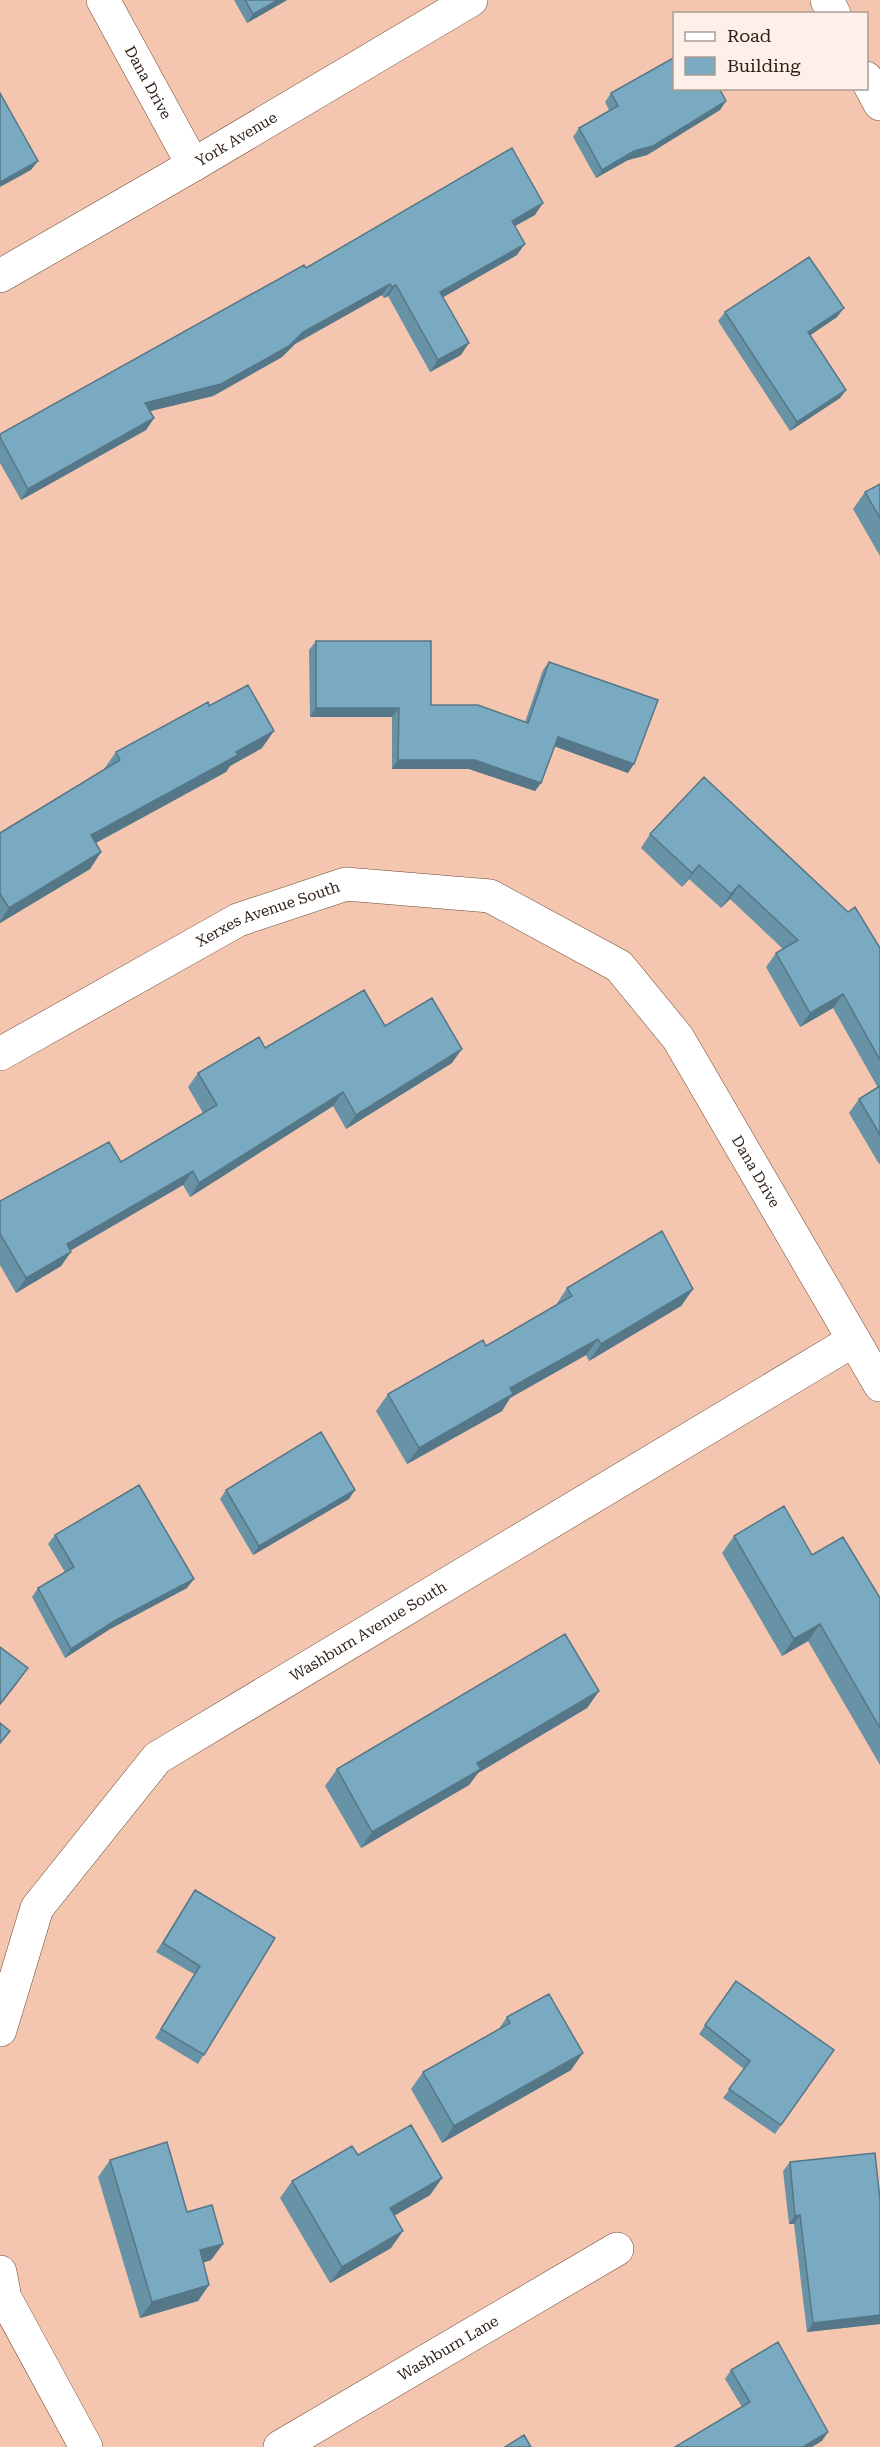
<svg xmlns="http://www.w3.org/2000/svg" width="880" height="2447" viewBox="0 0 880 2447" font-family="'Roboto Serif',serif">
<rect width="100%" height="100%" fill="#f5c6af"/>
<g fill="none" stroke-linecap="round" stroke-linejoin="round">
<defs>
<g id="street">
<path id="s1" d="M 103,0 L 193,165"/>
<path d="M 827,0 L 834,14"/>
<path d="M 866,78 L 880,104"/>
<path id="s2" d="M 0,276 L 193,165 L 471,0"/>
<path id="s3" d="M 0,1054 L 238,920 L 346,884 L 490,896 L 619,966 L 678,1038 L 880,1385"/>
<path id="s4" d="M 0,2030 L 37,1908 L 157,1758 L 854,1340"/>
<path d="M 0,2272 L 5,2298 L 86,2447"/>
<path id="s5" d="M 280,2447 L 617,2249"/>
</g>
</defs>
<use href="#street" stroke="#6f4833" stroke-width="34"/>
<use href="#street" stroke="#fff" stroke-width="33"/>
</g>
<path fill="#6892a6" d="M 234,0 L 287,0 L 247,23 Z
M 611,93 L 726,101 L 720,110 L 647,155 L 628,160 L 596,178 L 573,137 L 579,128 L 609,110 L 605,102 Z
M 535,215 L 515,226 L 517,255 L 443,297 L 461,355 L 430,372 L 388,296 L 384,298 L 382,295 L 295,344 L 282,357 L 213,396 L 150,411 L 154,418 L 146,430 L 21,500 L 0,463 L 0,434 L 306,268 Z
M 725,312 L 837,317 L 810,335 L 846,390 L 840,398 L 790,431 L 718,321 Z
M 880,484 L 880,556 L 853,509 L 865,492 Z
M 316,641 L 431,705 L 525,722 L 543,670 L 549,662 L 628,773 L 554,746 L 541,783 L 535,791 L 469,769 L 392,769 L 392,717 L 310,717 L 309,650 Z
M 209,706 L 262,748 L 230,766 L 226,772 L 96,843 L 101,852 L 90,869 L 0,923 L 0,833 L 104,769 L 116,752 Z
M 650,834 L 880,948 L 880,1163 L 879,1164 L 849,1113 L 859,1099 L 878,1088 L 833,1008 L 800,1027 L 766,967 L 776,953 L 783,949 L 730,899 L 721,908 L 689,879 L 682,887 L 641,848 Z
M 385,1026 L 452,1063 L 346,1129 L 333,1106 L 190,1197 L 183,1185 L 70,1251 L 61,1266 L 16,1293 L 0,1265 L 0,1201 L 121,1162 L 203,1113 L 188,1087 L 198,1073 L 265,1048 Z
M 567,1288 L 693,1289 L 681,1306 L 589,1361 L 586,1355 L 510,1398 L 502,1411 L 407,1464 L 376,1411 L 388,1394 L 486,1346 L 556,1305 Z
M 226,1490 L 349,1499 L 253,1555 L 220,1499 Z
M 55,1535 L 187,1588 L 110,1629 L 65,1658 L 32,1597 L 38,1588 L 65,1572 L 48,1544 Z
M 734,1536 L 812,1555 L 880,1598 L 880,1765 L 808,1641 L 782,1656 L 722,1553 Z
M 599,1691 L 587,1708 L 478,1773 L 469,1785 L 361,1848 L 325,1786 L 337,1769 Z
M 195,1890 L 275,1938 L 198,2064 L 155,2038 L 194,1974 L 156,1952 Z
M 736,1981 L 834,2050 L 775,2134 L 723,2098 L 744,2069 L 699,2034 Z
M 507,2017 L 571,2070 L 442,2143 L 411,2089 L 423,2072 L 498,2030 Z
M 110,2160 L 187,2212 L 223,2244 L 211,2260 L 203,2263 L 209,2285 L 198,2301 L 140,2318 L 98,2177 Z
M 790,2162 L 880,2324 L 807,2332 L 794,2224 L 789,2224 L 783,2171 Z
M 442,2178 L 430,2195 L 394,2216 L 391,2248 L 330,2283 L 280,2198 L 292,2181 Z
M 731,2370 L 822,2441 L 742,2407 L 725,2379 Z"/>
<path fill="#557787" d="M 278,0 L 287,0 L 247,23 L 253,14 Z
M 726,101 L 720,110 L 647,155 L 628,160 L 596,178 L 602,170 Z
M 38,161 L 31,170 L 0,187 L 0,182 Z
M 543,203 L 535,215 L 504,232 L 512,221 Z
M 525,244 L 517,255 L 433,303 L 440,292 Z
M 390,284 L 382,295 L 295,344 L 282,357 L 213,396 L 138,414 L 145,403 L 303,332 Z
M 396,285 L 388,296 L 384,298 L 392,287 Z
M 844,308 L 837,317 L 802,341 L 808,332 Z
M 469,343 L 461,355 L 430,372 L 438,360 Z
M 846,390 L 840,398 L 790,431 L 797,422 Z
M 154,418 L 146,430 L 21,500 L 28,489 Z
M 316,708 L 399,708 L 392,717 L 310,717 Z
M 274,731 L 262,748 L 230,766 L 226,772 L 79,852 L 91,835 Z
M 558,737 L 634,764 L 628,773 L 551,745 Z
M 398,760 L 475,760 L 541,783 L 535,791 L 469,769 L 392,769 Z
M 101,852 L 90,869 L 0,923 L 0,921 L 9,908 Z
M 699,865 L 689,879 L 682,887 L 692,873 Z
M 739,885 L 730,899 L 721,908 L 731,894 Z
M 843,994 L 833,1008 L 800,1027 L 810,1013 Z
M 462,1049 L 452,1063 L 346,1129 L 356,1115 Z
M 343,1092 L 333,1106 L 190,1197 L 199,1183 Z
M 193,1171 L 183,1185 L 57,1258 L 67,1244 Z
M 71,1252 L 61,1266 L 16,1293 L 26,1278 Z
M 693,1289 L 681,1306 L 589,1361 L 601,1344 Z
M 598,1339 L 586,1355 L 510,1398 L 502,1411 L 407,1464 L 419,1448 L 510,1388 Z
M 355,1490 L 349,1499 L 253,1555 L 259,1546 Z
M 194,1579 L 187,1588 L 110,1629 L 65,1658 L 71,1649 L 116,1620 Z
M 820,1624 L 808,1641 L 782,1656 L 794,1639 Z
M 28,1668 L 16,1685 L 0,1705 L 0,1704 Z
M 599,1691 L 587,1708 L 478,1773 L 469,1785 L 361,1848 L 372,1832 L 477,1763 Z
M 583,2053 L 571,2070 L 442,2143 L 454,2126 Z
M 442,2178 L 430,2195 L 378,2225 L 390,2208 Z
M 800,2215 L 794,2224 L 789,2224 L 795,2216 Z
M 403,2231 L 391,2248 L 330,2283 L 342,2267 Z
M 223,2244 L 211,2260 L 188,2267 L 200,2250 Z
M 209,2285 L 198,2301 L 140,2318 L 152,2302 Z
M 880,2315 L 880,2324 L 807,2332 L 813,2323 Z
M 828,2432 L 822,2441 L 812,2447 L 803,2447 Z"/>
<path fill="#79aac1" stroke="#557787" stroke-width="1.5" d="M 245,0 L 278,0 L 253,14 Z
M 675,57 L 675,88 L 719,88 L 726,101 L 653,146 L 634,151 L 602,170 L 579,128 L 618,106 L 611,93 Z
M 0,93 L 38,161 L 0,182 Z
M 512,148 L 543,203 L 512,221 L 525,244 L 440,292 L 469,343 L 438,360 L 396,285 L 392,287 L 390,284 L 303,332 L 289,346 L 221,384 L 145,403 L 154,418 L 28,489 L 0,437 L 0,434 L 304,265 L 306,268 Z
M 809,257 L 844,308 L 808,332 L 846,390 L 797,422 L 725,312 Z
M 880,484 L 880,518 L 865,492 Z
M 316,641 L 431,641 L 431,705 L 478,705 L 528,723 L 549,662 L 658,700 L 634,764 L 558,737 L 541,783 L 475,760 L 398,760 L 399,708 L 316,708 Z
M 248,685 L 274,731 L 236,752 L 238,755 L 91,835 L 101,852 L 9,908 L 0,894 L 0,833 L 120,760 L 116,752 L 208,702 L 209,706 Z
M 704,777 L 848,912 L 855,907 L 880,948 L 880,1060 L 843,994 L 810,1013 L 776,953 L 798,940 L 739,885 L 731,894 L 699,865 L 692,873 L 650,834 Z
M 364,990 L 385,1026 L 432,998 L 462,1049 L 356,1115 L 343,1092 L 199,1183 L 193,1171 L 67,1244 L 71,1252 L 26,1278 L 0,1234 L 0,1201 L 109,1142 L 121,1162 L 217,1105 L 198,1073 L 259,1037 L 265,1048 Z
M 880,1086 L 880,1135 L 859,1099 Z
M 662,1231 L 693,1289 L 601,1344 L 598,1339 L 510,1388 L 513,1394 L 419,1448 L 388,1394 L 483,1340 L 486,1346 L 572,1296 L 567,1288 Z
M 321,1432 L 355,1490 L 259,1546 L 226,1490 Z
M 139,1485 L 194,1579 L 116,1620 L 71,1649 L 38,1588 L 74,1567 L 55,1535 Z
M 784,1506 L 812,1555 L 843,1537 L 880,1598 L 880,1728 L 820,1624 L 794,1639 L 734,1536 Z
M 565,1634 L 599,1691 L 477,1763 L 481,1769 L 372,1832 L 337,1769 Z
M 0,1647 L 28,1668 L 0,1704 Z
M 0,1723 L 10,1731 L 0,1743 Z
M 195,1890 L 275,1938 L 204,2055 L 161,2029 L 200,1966 L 163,1943 Z
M 736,1981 L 834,2050 L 781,2125 L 729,2089 L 750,2061 L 705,2025 Z
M 549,1994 L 583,2053 L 454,2126 L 423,2072 L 510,2023 L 507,2017 Z
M 411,2125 L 442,2178 L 390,2208 L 403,2231 L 342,2267 L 292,2181 L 352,2146 L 358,2155 Z
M 167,2142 L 187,2212 L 212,2205 L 223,2244 L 200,2250 L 209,2285 L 152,2302 L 110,2160 Z
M 875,2153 L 880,2200 L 880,2315 L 813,2323 L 800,2215 L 795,2216 L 790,2162 Z
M 778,2342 L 828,2432 L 803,2447 L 675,2447 L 750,2402 L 731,2370 Z
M 524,2435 L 531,2447 L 505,2447 Z"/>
<g text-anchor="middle" stroke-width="4.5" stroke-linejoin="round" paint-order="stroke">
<g font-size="15" fill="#312017" stroke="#feefe8">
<text dy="5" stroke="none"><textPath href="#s1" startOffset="94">Dana Drive</textPath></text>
<text dy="5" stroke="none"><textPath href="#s2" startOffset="273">York Avenue</textPath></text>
<text dy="5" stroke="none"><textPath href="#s3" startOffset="303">Xerxes Avenue South</textPath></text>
<text dy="5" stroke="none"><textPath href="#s3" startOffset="926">Dana Drive</textPath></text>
<text dy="5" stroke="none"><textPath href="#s4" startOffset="566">Washburn Avenue South</textPath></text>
<text dy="5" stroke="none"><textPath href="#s5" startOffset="195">Washburn Lane</textPath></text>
</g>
</g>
<rect x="673" y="12" width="195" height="78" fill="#feefe8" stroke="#ac9c94" stroke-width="1.5"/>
<rect x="685" y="32" width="30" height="9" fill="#ffffff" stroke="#ac9c94" stroke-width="1.5"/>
<text x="727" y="42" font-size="18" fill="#312017">Road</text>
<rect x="685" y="57" width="30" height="18" fill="#79aac1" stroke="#ac9c94" stroke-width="1.5"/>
<text x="727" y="72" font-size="18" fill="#312017">Building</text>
</svg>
